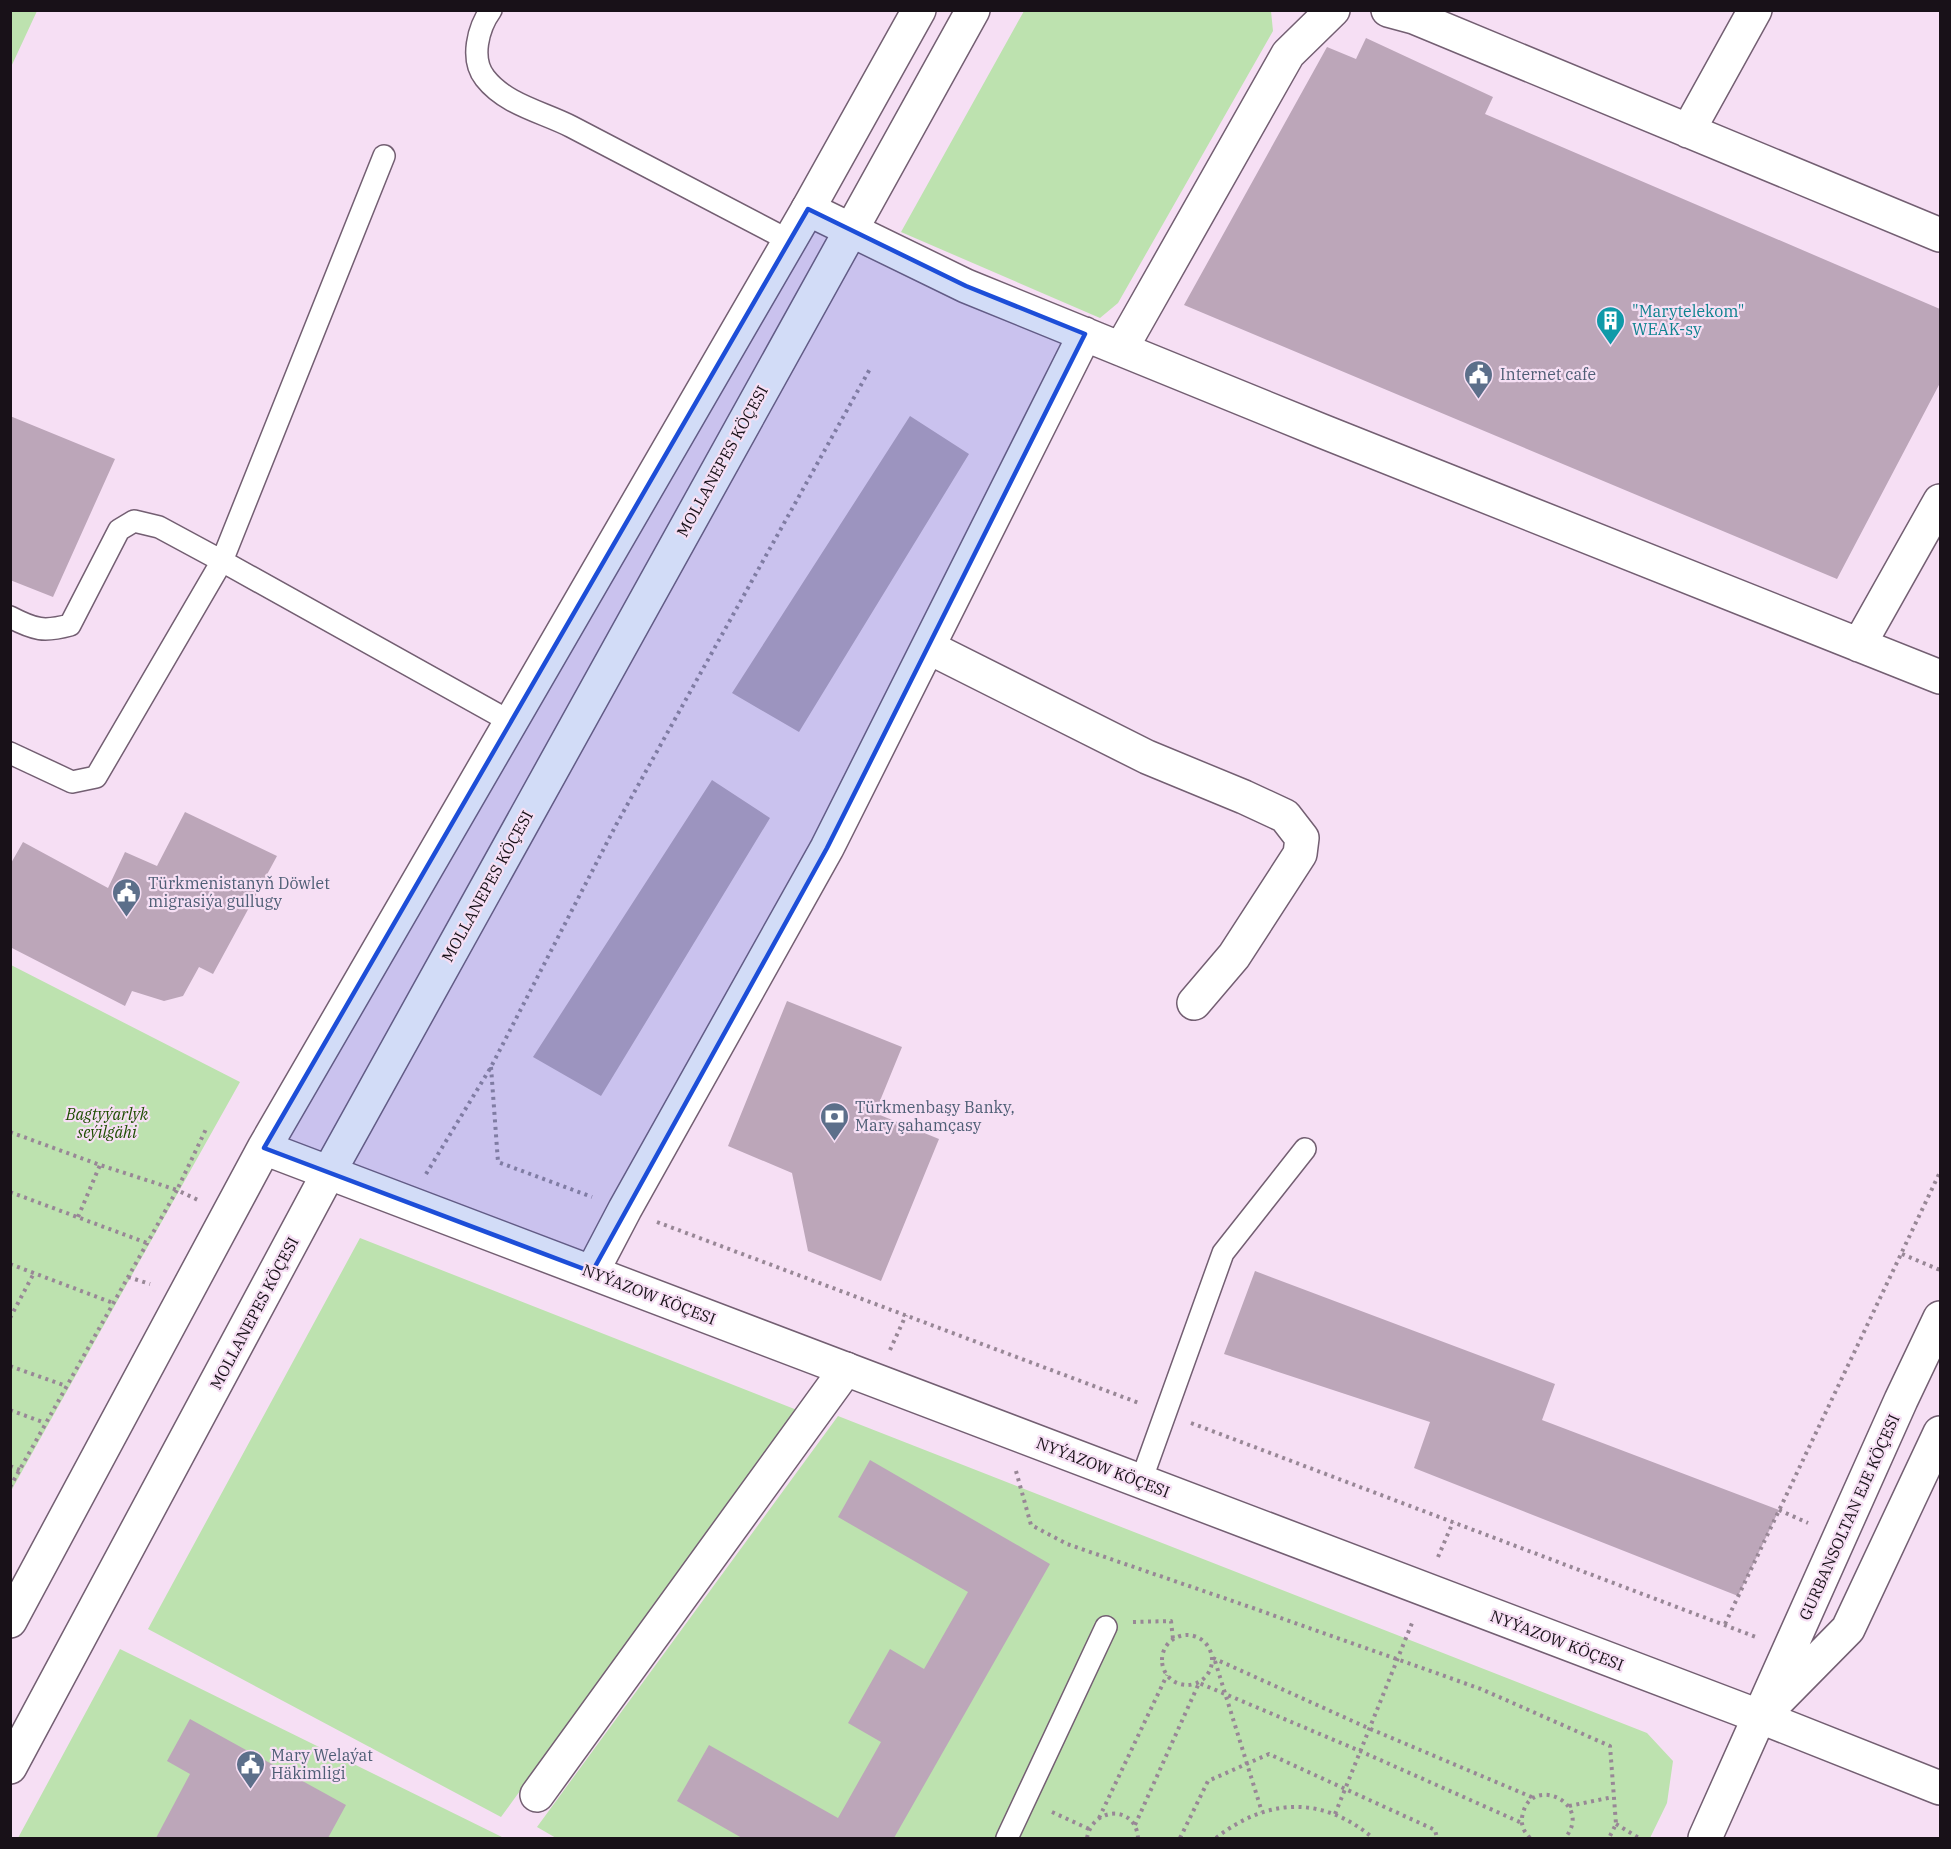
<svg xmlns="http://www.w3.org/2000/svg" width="1951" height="1849" viewBox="0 0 1951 1849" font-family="'IBM Plex Serif',serif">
<rect width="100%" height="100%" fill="#f6dff4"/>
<path fill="#bde2af" d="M 11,10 L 37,11 L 11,67 L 10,11 Z
M 1024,11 L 1271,11 L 1273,31 L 1118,303 L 1100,318 L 901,232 Z
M 11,965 L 240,1082 L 11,1491 Z
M 360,1238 L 797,1410 L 501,1817 L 148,1629 Z
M 838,1416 L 1647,1733 L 1673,1761 L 1667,1803 L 1650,1838 L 556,1838 L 537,1827 Z
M 120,1649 L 504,1838 L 18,1838 Z"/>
<path fill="#bca6b9" d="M 1366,38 L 1493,97 L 1485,114 L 1940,309 L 1940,383 L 1837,579 L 1184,305 L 1327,47 L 1356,59 Z
M 10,416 L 115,459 L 53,597 L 10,580 Z
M 910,416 L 969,454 L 799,732 L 732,693 Z
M 712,780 L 770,818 L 601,1096 L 533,1057 Z
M 185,812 L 277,856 L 213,974 L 199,967 L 183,996 L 164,1001 L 132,991 L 125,1006 L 10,947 L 10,865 L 23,842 L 108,888 L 125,852 L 157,866 Z
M 787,1001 L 902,1047 L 875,1113 L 939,1139 L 881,1281 L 808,1251 L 792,1173 L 728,1146 Z
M 1255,1271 L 1555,1384 L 1542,1420 L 1779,1510 L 1738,1596 L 1414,1468 L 1430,1422 L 1224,1354 Z
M 870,1460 L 1050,1564 L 894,1838 L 742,1838 L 677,1801 L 709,1745 L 838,1818 L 881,1742 L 848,1723 L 890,1649 L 924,1669 L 968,1592 L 838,1517 Z
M 190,1719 L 346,1805 L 328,1838 L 156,1838 L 190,1774 L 167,1761 Z"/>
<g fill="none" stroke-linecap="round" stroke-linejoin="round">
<defs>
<path id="service" d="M 491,10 C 478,28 470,59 485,78 C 506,105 543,112 572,127 C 644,165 717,203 790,241
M 10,617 C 35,630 44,632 70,625 L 119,530 L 134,521 L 159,527 L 222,561 L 511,722
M 10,753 L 72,782 L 96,777 L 222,561 L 384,156
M 1141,1481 L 1223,1253 L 1305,1149
M 1007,1838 L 1106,1627"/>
<path id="minor" d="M 1388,10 L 1414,17 L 1940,235
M 1688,131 L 1755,10
M 808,209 L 966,286 L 1322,431 L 1940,677
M 1121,349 L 1288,54 L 1333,10
M 1859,645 L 1940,501
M 928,647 L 1147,757 L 1244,797 L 1285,816 L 1302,838 L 1300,854 L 1234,956 L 1194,1003
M 592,1272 L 625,1209 L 827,848 L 1085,334
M 1775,1703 L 1848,1629 L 1940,1433
M 537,1795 L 846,1369
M 1705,1838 L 1901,1400 L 1940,1318"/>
<path id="tertiary" d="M 264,1148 L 1761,1717 L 1940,1788
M 10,1621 L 264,1148 L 808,209 L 919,10
M 10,1767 L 329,1172 L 973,10"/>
</defs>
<use href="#service" stroke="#735f72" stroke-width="24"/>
<use href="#minor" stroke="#735f72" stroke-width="36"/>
<use href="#tertiary" stroke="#735f72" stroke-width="36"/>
<path stroke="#988796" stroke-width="4" stroke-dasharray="3 4.5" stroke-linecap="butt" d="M 491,1067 L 498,1162 L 592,1197
M 10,1132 L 100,1165 L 177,1190 L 207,1127
M 426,1174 L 491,1067 L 616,825 L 871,367
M 10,1192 L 147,1243
M 78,1217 L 100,1165
M 657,1222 L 1139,1403
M 1902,1254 L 1940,1270
M 10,1264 L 113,1303
M 128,1277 L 150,1284
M 10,1318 L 34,1273
M 890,1350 L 906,1315
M 10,1366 L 66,1386
M 10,1410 L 45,1423
M 1191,1423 L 1756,1637
M 10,1466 L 20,1470
M 1016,1471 L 1031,1525 L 1067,1544 L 1250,1607 L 1481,1689 L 1610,1746 L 1616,1824 L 1609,1838
M 10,1487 L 177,1190 L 198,1200
M 1779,1510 L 1808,1523
M 1438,1557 L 1453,1522
M 1133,1622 L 1171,1621 L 1173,1639
M 1725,1624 L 1940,1172
M1162 1660a25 25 0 1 1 50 0a25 25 0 1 1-50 0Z
M 1213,1658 L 1368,1728 L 1534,1798
M 1215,1661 L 1262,1812
M 1569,1806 L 1613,1797
M 1052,1812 L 1089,1829
M 1335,1814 L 1412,1623
M 1099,1818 L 1167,1675
M 1616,1824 L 1639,1838
M 1135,1825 L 1199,1683 L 1360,1751 L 1522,1823
M 1087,1838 C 1093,1806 1136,1805 1138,1838
M 1180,1838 L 1208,1781 L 1269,1754 L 1435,1830 L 1437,1838
M 1216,1838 C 1267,1798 1322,1795 1373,1838
M 1530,1838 C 1523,1831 1520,1823 1523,1813 C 1532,1775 1594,1803 1565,1838"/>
<use href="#service" stroke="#fff" stroke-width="21"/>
<use href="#minor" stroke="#fff" stroke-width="33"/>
<use href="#tertiary" stroke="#fff" stroke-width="33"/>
</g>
<path fill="#1d4ed8" fill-opacity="0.2" stroke="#1d4ed8" stroke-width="4.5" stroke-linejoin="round" d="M 808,209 L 966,286 L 1085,334 L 827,848 L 592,1272 L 264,1148 Z"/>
<defs>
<symbol id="building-pin" viewBox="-11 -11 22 30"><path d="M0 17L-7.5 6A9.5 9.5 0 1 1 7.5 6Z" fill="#0f9aa8" stroke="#f6dff4"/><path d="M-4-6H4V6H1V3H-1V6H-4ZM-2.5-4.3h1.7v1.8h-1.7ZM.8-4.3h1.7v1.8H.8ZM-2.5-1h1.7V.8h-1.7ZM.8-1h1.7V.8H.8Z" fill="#fff"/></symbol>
<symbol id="civic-pin" viewBox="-11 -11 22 30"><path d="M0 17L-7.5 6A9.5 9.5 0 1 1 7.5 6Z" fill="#5c6f8a" stroke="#f6dff4"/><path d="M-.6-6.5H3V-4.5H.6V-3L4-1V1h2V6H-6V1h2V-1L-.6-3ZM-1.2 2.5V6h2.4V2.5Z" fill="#fff"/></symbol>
<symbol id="bank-pin" viewBox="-11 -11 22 30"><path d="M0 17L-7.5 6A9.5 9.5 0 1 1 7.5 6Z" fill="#5c6f8a" stroke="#f6dff4"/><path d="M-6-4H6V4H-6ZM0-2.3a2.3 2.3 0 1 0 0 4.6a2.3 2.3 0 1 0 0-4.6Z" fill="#fff"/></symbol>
</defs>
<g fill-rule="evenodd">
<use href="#building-pin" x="1594" y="304" width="33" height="45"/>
<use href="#civic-pin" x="1462" y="358" width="33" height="45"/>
<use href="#civic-pin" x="110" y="876" width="33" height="45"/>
<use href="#bank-pin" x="818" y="1100" width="33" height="45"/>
<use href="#civic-pin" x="234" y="1748" width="33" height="45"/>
</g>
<g text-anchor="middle" stroke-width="4.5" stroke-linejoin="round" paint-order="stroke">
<g font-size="16" fill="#0d838f" stroke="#f6dff4" text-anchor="start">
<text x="1632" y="317">"Marytelekom"<tspan x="1632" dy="18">WEAK-sy</tspan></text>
</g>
<g font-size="16" fill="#4e5e75" stroke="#f6dff4" text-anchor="start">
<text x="1500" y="380">Internet cafe</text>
<text x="148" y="889">Türkmenistanyň Döwlet<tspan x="148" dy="18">migrasiýa gullugy</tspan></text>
<text x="855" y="1113">Türkmenbaşy Banky,<tspan x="855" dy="18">Mary şahamçasy</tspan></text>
<text x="271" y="1761">Mary Welaýat<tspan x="271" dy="18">Häkimligi</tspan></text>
</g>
<g font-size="16" fill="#181118" stroke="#f6dff4">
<text transform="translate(722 461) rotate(-61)" y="6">MOLLANEPES KÖÇESI</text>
<text transform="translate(487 886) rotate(-61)" y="6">MOLLANEPES KÖÇESI</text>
<text transform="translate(649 1294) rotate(21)" y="6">NYÝAZOW KÖÇESI</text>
<text transform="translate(254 1313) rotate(-62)" y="6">MOLLANEPES KÖÇESI</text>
<text transform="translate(1103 1467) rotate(21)" y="6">NYÝAZOW KÖÇESI</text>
<text transform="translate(1849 1517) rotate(-66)" y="6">GURBANSOLTAN EJE KÖÇESI</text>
<text transform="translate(1557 1640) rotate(21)" y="6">NYÝAZOW KÖÇESI</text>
</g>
<g font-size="16" font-style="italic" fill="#1e4e02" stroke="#f6dff4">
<text x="107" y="1120">Bagtyýarlyk<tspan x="107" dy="18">seýilgähi</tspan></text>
</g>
</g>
<rect width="1951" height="1849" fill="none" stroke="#181118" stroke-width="24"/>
</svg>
